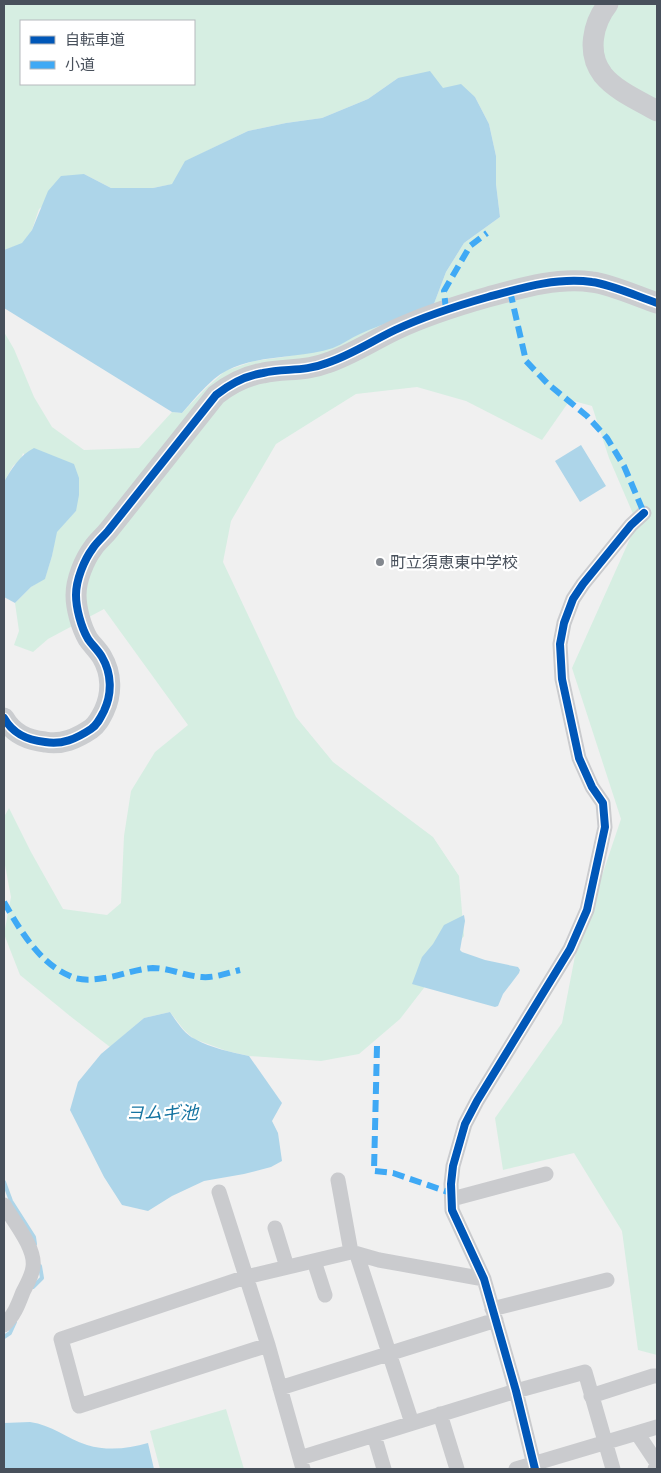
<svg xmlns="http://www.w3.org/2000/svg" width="661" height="1473" viewBox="0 0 661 1473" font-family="'Nunito Sans','Noto Sans JP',sans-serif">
<rect width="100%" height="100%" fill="#f0f0f0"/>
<path fill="#d6eee2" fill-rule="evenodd" d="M 4,4 L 657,4 L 657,1355 L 638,1350 L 622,1231 L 574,1153 L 503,1170 L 495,1118 L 562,1023 L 575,956 L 621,819 L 572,668 L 637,523 L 609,458 L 592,406 L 570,400 L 542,440 L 466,401 L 417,387 L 356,394 L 276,444 L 231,521 L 223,562 L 296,717 L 333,762 L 433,837 L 459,876 L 464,936 L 400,1019 L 359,1054 L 321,1061 L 249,1056 L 227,1051 L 194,1039 L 184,1030 L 170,1012 L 144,1018 L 110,1047 L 70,1016 L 20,975 L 4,934 L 11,897 L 4,860 L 4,817 L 9,808 L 31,852 L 63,909 L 107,915 L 121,903 L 124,836 L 131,791 L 155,752 L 188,725 L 104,609 L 48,639 L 33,652 L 14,645 L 19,631 L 15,603 L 31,587 L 45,578 L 52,556 L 56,532 L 76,511 L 23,453 L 21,459 L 13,466 L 4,482 L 4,332 L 14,349 L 34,397 L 52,427 L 84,450 L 139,448 L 172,412 L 182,413 L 206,388 L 225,371 L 254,361 L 284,357 L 335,347 L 359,334 L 388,322 L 432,309 L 446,272 L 464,243 L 500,217 L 496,184 L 496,156 L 489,124 L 475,97 L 398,78 L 368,99 L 322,118 L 286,123 L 248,131 L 186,161 L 173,184 L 153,188 L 111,188 L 84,174 L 39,209 L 32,230 L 22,244 L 4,250 ZM 21,21 L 194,21 L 194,84 L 21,84 Z
M 226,1409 L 244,1469 L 160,1469 L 150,1431 Z"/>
<path fill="#add5e9" d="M 430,71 L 443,88 L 461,84 L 475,97 L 489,124 L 496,156 L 496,184 L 500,217 L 464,243 L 446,272 L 432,309 C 408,316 384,323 360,334 C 351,338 343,344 333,348 C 298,359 259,354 226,371 C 210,379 194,400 182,413 L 172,412 L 4,308 L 4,250 L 22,243 L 32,230 L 48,191 L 61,176 L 84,174 L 111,188 L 153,188 L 172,184 L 185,161 L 248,131 L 286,123 L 322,118 L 368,99 L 398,78 Z
M 581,445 L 606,486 L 580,502 L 555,461 Z
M 34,448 L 74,464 L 79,478 L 79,495 L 76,511 L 57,532 L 52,556 L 45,579 L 31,587 L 15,603 L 4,597 L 4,482 C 12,468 20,455 34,448 Z
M 464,915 L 465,921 L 460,950 L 462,952 L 485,960 L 518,967 L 520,970 L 519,973 L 503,994 L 498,1006 L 495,1007 L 412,984 L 422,957 L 433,944 L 444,925 Z
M 170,1012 C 177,1022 184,1034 195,1039 C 211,1048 231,1052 249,1056 L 282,1103 L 272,1121 L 278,1133 L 282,1161 L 271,1167 L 244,1174 L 204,1181 L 172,1196 L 148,1211 L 122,1205 L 104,1177 L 70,1110 L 78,1082 L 101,1054 L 144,1018 Z
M 30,1422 C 52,1425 66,1438 87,1445 C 107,1451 128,1449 148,1443 L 154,1469 L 4,1469 L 4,1423 Z"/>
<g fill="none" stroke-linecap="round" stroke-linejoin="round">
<path stroke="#add5e9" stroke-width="4" d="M 4,1182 L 11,1201 L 34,1237 L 35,1244
M 33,1287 L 42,1278 L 40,1266
M 4,1337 L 10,1333 L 15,1322"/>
<path stroke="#cacbce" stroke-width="15" d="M 338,1180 L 351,1252
M 219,1192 L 268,1345 L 303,1469
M 452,1199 L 546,1174
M 4,1205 C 13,1221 36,1248 33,1267 C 32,1276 27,1284 23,1292 C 18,1305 14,1316 4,1325
M 275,1228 L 287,1267
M 357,1255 L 412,1423
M 314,1261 L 325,1295
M 492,1309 L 607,1280
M 268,1345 L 79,1406 L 61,1339 L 246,1277 L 351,1252 L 379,1260 L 484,1279
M 280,1388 L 496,1320
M 591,1396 L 653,1376 L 657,1376
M 440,1414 L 457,1469
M 637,1433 L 657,1427
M 374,1435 L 384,1469
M 300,1458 L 516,1391 L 585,1372 L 613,1469
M 516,1469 L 637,1433 L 657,1463 L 655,1469
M 535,1469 L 516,1391 L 484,1279 L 452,1210 L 451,1184 L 453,1166 L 465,1124 L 477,1101 L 570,949 L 587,910 L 605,827 L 603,803 L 592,787 L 579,758 L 562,679 L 560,644 L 564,623 L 573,599 L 583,584 L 631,525 L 644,513"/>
<path stroke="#cbcdd0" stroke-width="21" d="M 608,4 C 593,23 586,53 603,75 C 616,91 640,101 657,111
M 4,718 C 13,734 27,740 45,742 C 62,745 76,739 91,729 C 97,725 100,719 104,711 C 112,694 112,674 102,657 C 98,650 92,645 88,639 C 81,627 76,608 76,595 C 76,580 84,560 93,548 C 97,542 103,537 108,531 L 216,395 C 230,384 244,376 263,373 C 285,368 304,372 327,363 C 351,355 372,341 395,330 C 425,316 456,306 488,297 C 521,288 557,277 592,282 C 610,284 639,297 657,303"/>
<path stroke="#3fa9f5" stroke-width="6" stroke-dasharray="12 6" stroke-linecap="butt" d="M 510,291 L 526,361 L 548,384 L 587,416 L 607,438 L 624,466 L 644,513
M 446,310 L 444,291 L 470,246 L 487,233
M 4,902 C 20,930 39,963 70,976 C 80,981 93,980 104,978 C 120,976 136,969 153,968 C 170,968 185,976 202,977 C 215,978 227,973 240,970
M 377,1046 L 374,1171 L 393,1173 L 451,1193"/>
<defs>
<path id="cycleway" d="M 4,718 C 13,734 27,740 45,742 C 62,745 76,739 91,729 C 97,725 100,719 104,711 C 112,694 112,674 102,657 C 98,650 92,645 88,639 C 81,627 76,608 76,595 C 76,580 84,560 93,548 C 97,542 103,537 108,531 L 216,395 C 230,384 244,376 263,373 C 285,368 304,372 327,363 C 351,355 372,341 395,330 C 425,316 456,306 488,297 C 521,288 557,277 592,282 C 610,284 639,297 657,303
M 535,1469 L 516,1391 L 484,1279 L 452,1210 L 451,1184 L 453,1166 L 465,1124 L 477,1101 L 570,949 L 587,910 L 605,827 L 603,803 L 592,787 L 579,758 L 562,679 L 560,644 L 564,623 L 573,599 L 583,584 L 631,525 L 644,513"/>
</defs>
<use href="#cycleway" stroke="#fff" stroke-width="11"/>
<use href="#cycleway" stroke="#0057b8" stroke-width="8"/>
</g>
<circle fill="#83888f" stroke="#fff" stroke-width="2" cx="380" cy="562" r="5"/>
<g text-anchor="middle" stroke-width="4.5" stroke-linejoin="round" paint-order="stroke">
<g font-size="16" fill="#48505b" stroke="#fff" text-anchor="start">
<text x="390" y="568">町立須恵東中学校</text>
</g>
<g font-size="18" font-style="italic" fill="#1674a1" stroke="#fff">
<text x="162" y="1119">ヨムギ池</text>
</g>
</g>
<rect width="661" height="1473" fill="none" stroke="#48505b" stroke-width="10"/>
<rect x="20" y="20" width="175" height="65" fill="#ffffff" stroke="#b6b9bd"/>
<rect x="30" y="36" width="25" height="8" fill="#0057b8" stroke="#b6b9bd"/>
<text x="65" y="45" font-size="15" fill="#48505b">自転車道</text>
<rect x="30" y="61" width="25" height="8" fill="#3fa9f5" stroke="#b6b9bd"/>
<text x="65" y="70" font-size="15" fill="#48505b">小道</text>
</svg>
